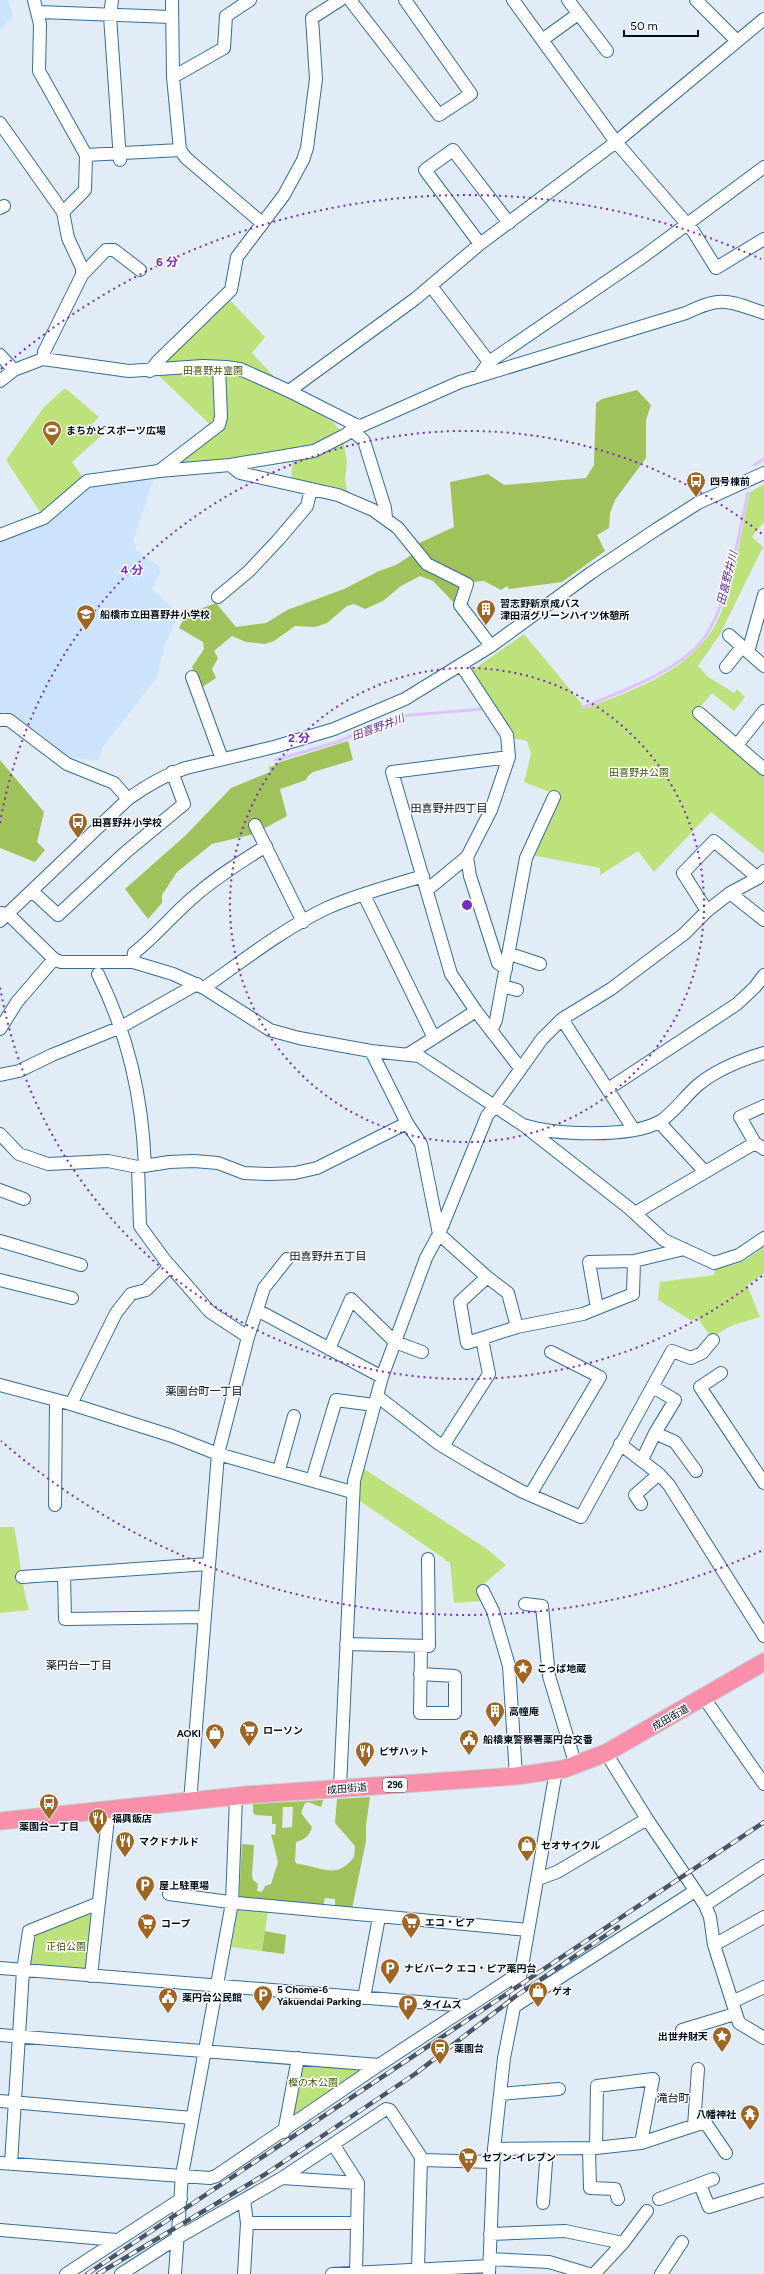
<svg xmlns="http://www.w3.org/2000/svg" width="764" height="2274" viewBox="0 0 764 2274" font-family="Figtree,'Noto Sans JP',sans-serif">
<rect width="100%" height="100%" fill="#e1ecf6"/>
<path fill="#cbe4fb" d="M 0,0 L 8,0 L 13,16 L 0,31 Z
M 154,479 L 133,540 L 137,551 L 160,567 L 160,572 L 152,590 L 178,612 L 178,616 L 165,645 L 157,677 L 102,748 L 99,760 L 69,758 L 43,742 L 10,714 L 4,712 L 0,714 L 0,541 L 48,523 L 89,486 Z"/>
<path fill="#bde17b" d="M 229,299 L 265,337 L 252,353 L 297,401 L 333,422 L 342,433 L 347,462 L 345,480 L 349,497 L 291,481 L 293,454 L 170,468 L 217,431 L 157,374 L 160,362 Z
M 65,388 L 99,417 L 92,424 L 102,435 L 72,462 L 84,479 L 42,515 L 6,460 L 44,407 Z
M 764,484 L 764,522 L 752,537 L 763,547 L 720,634 L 698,666 L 707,676 L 734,693 L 737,689 L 745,697 L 734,711 L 712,693 L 695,713 L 764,771 L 764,854 L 711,812 L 654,872 L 638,851 L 600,875 L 600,868 L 531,855 L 557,795 L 524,782 L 531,754 L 527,741 L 512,738 L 470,672 L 524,634 L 582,704 L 583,709 C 630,692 685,673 713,629 C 732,599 741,529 750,492 Z
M 764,1247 L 764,1274 L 747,1285 L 760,1317 L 733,1325 L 711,1337 L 697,1317 L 692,1321 L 658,1300 L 660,1282 L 714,1275 L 715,1267 C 738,1267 746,1260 764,1247 Z
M 361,1467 L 487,1549 L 506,1565 L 479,1588 L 484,1601 L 454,1603 L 450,1562 L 445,1561 L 445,1559 L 354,1497 Z
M 0,1527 L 14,1527 C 20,1555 21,1583 29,1610 L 0,1613 Z
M 238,1909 L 268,1912 L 262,1951 L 231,1947 Z
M 93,1911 L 87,1965 L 83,1969 L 32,1966 L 28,1963 L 33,1934 Z
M 300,2064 L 363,2068 L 290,2119 Z"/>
<path fill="#9fc25a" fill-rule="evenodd" d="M 637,390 L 651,405 L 646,420 L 646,458 L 615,500 L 610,513 L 609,528 L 597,535 L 605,551 L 562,582 L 509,589 L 507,586 L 501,590 L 484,581 L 472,582 L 429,561 L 415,545 L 454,527 L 450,482 L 488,474 L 504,485 L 586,478 L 594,465 L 596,403 L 602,399 Z
M 413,554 L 464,585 L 456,605 L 433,581 L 420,576 L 401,586 L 383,601 L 365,609 L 354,604 L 347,606 L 327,623 L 315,627 L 295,626 L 274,641 L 265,644 L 246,642 L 232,636 L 214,651 L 218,658 L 212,669 L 216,678 L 201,688 L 192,667 L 204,649 L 203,642 L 179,628 L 186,614 L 216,603 L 236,627 L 266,623 L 287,610 L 344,589 L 379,571 L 396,565 Z
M 348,741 L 353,760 L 313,772 L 308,776 L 306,780 L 280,789 L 287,816 L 254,834 L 212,844 L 177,872 L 162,895 L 162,903 L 148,919 L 125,889 L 186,835 L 231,788 L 270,772 L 269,765 L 270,767 L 277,765 L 277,763 Z
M 0,760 L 44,812 L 37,842 L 45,850 L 35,862 L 0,848 Z
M 370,1797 L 366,1825 L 366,1841 L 352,1909 L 335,1907 L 335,1899 L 325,1898 L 323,1907 L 239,1900 L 242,1844 L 254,1845 L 252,1875 L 253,1880 L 258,1884 L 257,1891 L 262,1892 L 265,1886 L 271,1884 L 278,1862 L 271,1834 L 275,1835 L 276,1824 L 272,1824 L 272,1816 L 255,1815 L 253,1812 L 253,1804 L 323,1800 L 321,1807 L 308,1802 L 305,1803 L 301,1813 L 312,1827 C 310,1836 304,1840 296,1842 L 295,1861 L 297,1864 C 322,1866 336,1881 354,1857 L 355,1846 L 335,1823 L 337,1799 ZM 283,1807 L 293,1807 L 292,1827 L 282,1828 Z
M 265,1931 L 286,1935 L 284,1954 L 262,1951 Z"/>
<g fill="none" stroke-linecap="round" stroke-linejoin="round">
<path stroke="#dec4fe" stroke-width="3" d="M 754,465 L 764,459
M 582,708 C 620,691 674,674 701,642 C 728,610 738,535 748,493
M 276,760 L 337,742 L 400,716 L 482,709"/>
<defs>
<path id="minor" d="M 34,0 L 40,24 L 39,71 L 86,155 L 85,190 L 63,212 L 68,238 L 82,268 L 82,275 L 44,352 L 43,359
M 112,0 L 110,16 L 120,160
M 172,0 L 173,77 L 180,150 L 186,158 L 262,223
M 350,0 L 439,115 L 471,94 L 405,0
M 513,0 L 616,142 L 693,231 L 716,268 L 764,239
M 568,0 L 607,51
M 696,0 L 737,41
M 39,12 L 171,17
M 542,40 L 578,14
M 173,77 L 224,48 L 226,16 L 250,0
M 0,123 L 63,212
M 86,155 L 180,150
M 0,208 L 4,206
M 480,244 L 425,170 L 453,150 L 509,223
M 82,275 L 106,250 L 114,250 L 140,270
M 431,286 L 489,362
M 0,355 L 14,370
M 150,371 L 158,361 L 231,290 L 237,257 L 284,195 L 303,160 L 307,148 L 316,79 L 312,18 L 340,0
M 479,376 L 489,362 L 644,256 L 764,167
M 0,381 L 14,370 L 43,359 L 129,371 L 203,366 L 226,367 L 240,369 L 289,391 L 356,425 L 361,426 L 460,382 L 686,313 C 722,295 728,301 764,313
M 289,391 L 415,299 L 480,244 L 616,142 L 764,19
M 352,430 L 364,441 L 385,508 L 386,518
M 230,465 L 240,473 L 338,495 L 373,510 L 398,528 L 427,564 L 467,584 L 460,605 L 491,646
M 159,471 L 219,425 L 221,417 L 219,367
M 0,535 L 44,518 L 87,481 L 159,471 L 230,465 L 314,451 L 347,434 L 356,425
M 218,597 L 249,571 L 279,539 L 307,506 L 311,489
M 729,635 L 764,666
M 748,652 L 764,595
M 726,667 L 742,647
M 192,677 L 222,759
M 699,713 L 764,769
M 0,720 L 9,720 L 67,764 L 114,783 L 128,799
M 737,745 L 764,711
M 509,757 L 392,772 L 451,974 L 476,1011 L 520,1068
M 255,825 L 303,922
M 467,857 L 470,876 L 498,963 L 506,969
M 427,890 L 467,857 L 491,810 L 509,757 L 507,735 L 461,665
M 33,892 L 58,915 L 127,851 L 184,804 L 172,772
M 730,893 L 764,920
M 364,895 L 434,1038
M 707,911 L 683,873 L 714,841 L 758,878
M 2,913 L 8,914 L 54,959 L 61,962 L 133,962 L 173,974 L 204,988 L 270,1030 L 299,1038 L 371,1051 L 419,1056 L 523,1125 C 554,1135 630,1138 659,1122 C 672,1115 686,1095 698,1085 C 717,1069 741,1060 764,1053
M 0,921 L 128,799 C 146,786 164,775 186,768 L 274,747 L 334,729 L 405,699 L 491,646 L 591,573 L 657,529 L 698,503 L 764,473
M 510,954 L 540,964
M 133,962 L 134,953 C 157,935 175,912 197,894 C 218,876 242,861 266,846
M 98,974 C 129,1038 142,1096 145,1166
M 503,986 L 517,990
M 204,988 C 244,960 283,929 327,908 C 358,894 391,886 423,876
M 562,1019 L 634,1130
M 0,1029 L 17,1002 L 54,959
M 491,1031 L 496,1020 L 526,858 L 554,797
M 371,1051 L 407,1123 L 421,1144 L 439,1234 L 487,1277 L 460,1302 L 467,1343 L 517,1327 L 583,1314 L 633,1294 L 634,1261
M 407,1055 L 476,1011
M 0,1075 L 19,1071 L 52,1055 L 121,1027 L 197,984
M 608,1089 L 737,1004 L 755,987 L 764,975
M 764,1106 L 740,1117 L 755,1143 L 764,1149
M 659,1122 L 705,1172
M 527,1128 L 629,1208 L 664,1240 L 714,1263 L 739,1255 L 764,1238
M 0,1134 L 19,1154 L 48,1164 L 108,1161 L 138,1167 L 169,1162 L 194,1161 L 218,1163 L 244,1173 L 270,1174 L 295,1173 L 317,1168 L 407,1123
M 138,1167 L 140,1226 L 164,1259 L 210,1312 L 248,1337
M 0,1190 L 24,1199
M 635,1213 L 755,1143
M 0,1241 L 81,1265
M 487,1277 L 508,1293 L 517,1327
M 0,1280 L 72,1298
M 597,1308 L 589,1262 L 634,1261 L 684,1249
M 257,1310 L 264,1288 L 287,1259
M 329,1349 L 351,1299 L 395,1342 L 422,1352
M 721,1373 L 700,1387 L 764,1483
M 0,1385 L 71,1404 L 172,1436 L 218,1454 L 352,1492
M 377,1396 L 439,1444 L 481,1469 L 521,1491 L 581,1517 L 672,1351 L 691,1358 L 702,1353 L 713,1340
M 71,1404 L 116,1313 L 131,1294 L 146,1290 L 170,1266
M 655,1433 L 675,1442 L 696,1471
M 620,1444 L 659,1474 L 669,1485 L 764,1636
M 443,1446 L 489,1374 L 482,1339
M 642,1460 L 655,1433 L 675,1400 L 653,1387
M 279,1470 L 294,1416
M 312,1480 L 336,1400 L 374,1405
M 530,1495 L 600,1377 L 551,1352
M 641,1504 L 635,1495 L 659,1474
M 55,1505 L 56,1400
M 64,1574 L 65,1619 L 205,1617
M 22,1577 L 208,1564
M 483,1591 L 493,1611 L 509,1666 L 516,1776
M 525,1604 L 542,1606 L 549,1676 L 576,1766
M 346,1644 L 429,1646 L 428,1559
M 420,1674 L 455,1676 L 455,1713 L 420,1713 L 421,1646
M 704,1698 L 764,1784
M 606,1753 L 647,1819 L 705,1905 L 710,1917 L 714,1945 L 739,2023 L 764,2038
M 340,1788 L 354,1481 L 382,1377 L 426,1258 L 439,1234 L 487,1116 L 542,1039 L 562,1019 L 611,989 L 684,934 L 707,911 L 730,893 L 758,878 L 764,871
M 190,1802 L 218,1454 L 248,1337 L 257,1310 L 382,1377
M 538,1879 L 557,1872 L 647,1819
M 169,1894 L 237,1903 L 528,1930
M 705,1905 L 764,1866
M 714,1945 L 764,1917
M 0,1968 L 468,2006
M 91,1976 L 109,1809
M 364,1998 L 379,1917
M 732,2002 L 764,1987
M 515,2006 L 695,1891
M 682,2030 L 735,2014
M 0,2035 L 379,2065
M 500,2094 L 559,2089
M 0,2101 L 192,2118
M 694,2126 L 698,2069
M 284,2132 L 298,2058
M 333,2144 L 358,2183 L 356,2274
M 596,2148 L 597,2086 L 653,2079 L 641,2143
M 494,2149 L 596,2148 L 641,2143 L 705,2122 L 726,2153
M 589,2149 L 590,2188 L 615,2189 L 618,2199
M 422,2160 L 493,2162
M 0,2163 L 210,2178 L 216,2176 L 379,2065 L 521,1972
M 11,2164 L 23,1971 L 29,1931 L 99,1903
M 282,2178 L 358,2183
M 700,2185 L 709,2207 L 764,2190
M 659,2199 L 713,2179
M 244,2200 L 247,2223 L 244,2274
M 543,2203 L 547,2149
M 247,2223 L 357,2223
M 0,2230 L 117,2240
M 490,2234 L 565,2231 L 623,2243
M 490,2259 L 549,2262 L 589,2274
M 66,2274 L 181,2199
M 121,2274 L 177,2238 L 282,2178 L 386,2109 L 390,2110 L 421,2157 L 418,2269
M 175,2274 L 182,2175 L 232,1903 L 236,1797
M 332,2274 L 489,2266
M 489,2274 L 494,2149 L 504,2058 L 521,1972 L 556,1771
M 594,2274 L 623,2243 L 647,2211
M 661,2274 L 682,2242"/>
<path id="highway" d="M 0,1821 L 247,1795 L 516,1776 L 564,1769 L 606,1753 L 764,1662"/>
</defs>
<use href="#minor" stroke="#356d9a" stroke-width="14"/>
<use href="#highway" stroke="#c7cace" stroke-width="19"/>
<use href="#minor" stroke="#fff" stroke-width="12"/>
<use href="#highway" stroke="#f98fa9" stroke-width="17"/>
<defs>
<path id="rail" d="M 87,2274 L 764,1822
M 98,2274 L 264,2175 L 415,2074 L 516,1996 L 618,1927"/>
</defs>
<use href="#rail" stroke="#495665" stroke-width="4.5"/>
<use href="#rail" stroke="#fff" stroke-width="3" stroke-dasharray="9" stroke-linecap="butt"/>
</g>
<g fill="none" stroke="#7b2cbf" stroke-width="2" stroke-dasharray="2 4">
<circle cx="467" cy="905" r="237"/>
<path d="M762 1276A474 474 0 0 1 0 987M0 823A474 474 0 0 1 762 534"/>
<path d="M761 1551A710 710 0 0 1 1 1441M1 369A710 710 0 0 1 761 259"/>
</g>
<defs>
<symbol id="stadium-pin" viewBox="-11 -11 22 30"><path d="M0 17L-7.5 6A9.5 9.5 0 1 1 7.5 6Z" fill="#9e6523" stroke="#fff"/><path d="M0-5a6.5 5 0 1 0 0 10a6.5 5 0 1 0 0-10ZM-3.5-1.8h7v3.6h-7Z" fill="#fff"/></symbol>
<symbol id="bus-pin" viewBox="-11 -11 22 30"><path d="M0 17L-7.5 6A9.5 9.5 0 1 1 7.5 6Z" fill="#9e6523" stroke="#fff"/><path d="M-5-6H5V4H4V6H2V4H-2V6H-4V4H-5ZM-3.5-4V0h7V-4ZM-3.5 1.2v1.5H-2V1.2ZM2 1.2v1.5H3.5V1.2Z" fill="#fff"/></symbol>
<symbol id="building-pin" viewBox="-11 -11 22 30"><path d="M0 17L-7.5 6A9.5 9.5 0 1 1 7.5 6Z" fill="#9e6523" stroke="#fff"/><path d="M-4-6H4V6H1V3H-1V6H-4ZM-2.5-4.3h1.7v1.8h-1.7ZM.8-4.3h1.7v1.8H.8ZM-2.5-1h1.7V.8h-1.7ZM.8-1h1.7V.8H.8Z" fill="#fff"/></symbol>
<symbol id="school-pin" viewBox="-11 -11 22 30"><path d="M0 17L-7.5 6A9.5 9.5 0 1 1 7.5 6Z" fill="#9e6523" stroke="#fff"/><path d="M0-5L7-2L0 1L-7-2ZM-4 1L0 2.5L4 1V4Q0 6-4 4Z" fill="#fff"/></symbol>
<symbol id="sight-pin" viewBox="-11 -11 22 30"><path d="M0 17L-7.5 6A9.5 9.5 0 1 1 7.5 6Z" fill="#9e6523" stroke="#fff"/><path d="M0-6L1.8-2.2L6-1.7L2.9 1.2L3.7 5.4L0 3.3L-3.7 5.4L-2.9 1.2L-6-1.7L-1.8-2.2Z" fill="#fff"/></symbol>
<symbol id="supermarket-pin" viewBox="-11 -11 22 30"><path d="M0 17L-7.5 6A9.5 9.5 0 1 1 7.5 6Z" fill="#9e6523" stroke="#fff"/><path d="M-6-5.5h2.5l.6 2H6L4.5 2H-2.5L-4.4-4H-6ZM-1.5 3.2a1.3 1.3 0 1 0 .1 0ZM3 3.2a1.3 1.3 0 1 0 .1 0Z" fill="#fff"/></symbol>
<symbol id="shop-pin" viewBox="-11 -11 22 30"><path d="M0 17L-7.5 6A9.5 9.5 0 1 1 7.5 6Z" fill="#9e6523" stroke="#fff"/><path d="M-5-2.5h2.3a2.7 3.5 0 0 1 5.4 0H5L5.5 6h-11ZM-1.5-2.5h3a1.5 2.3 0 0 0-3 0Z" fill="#fff"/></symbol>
<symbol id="civic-pin" viewBox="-11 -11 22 30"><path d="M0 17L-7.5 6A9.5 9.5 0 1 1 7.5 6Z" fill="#9e6523" stroke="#fff"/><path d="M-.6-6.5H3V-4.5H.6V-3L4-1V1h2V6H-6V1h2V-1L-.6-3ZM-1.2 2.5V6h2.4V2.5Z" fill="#fff"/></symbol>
<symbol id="restaurant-pin" viewBox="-11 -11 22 30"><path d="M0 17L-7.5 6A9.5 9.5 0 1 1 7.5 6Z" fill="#9e6523" stroke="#fff"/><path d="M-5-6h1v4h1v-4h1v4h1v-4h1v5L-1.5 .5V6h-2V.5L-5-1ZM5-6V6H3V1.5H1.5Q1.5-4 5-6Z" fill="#fff"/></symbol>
<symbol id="parking-pin" viewBox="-11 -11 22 30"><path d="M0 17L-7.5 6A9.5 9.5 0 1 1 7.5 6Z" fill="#9e6523" stroke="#fff"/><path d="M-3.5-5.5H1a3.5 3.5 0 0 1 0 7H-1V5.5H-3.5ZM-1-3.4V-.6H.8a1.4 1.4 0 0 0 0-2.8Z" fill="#fff"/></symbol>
<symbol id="station-pin" viewBox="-11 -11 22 30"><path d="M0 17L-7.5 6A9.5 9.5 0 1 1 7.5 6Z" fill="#9e6523" stroke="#fff"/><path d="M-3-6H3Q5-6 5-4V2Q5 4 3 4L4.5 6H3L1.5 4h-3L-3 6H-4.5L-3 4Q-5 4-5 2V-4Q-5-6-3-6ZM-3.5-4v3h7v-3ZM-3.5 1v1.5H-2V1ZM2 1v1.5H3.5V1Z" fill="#fff"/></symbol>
<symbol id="temple-pin" viewBox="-11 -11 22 30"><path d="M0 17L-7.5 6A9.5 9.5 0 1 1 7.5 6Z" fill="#9e6523" stroke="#fff"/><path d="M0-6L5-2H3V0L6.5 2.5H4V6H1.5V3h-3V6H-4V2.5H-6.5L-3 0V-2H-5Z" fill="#fff"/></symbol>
</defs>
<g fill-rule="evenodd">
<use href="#stadium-pin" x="41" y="419" width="22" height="30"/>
<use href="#bus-pin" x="685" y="470" width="22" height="30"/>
<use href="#building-pin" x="475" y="598" width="22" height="30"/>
<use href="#school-pin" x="75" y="603" width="22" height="30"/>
<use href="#bus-pin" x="67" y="811" width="22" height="30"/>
<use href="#sight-pin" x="512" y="1657" width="22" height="30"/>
<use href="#building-pin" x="484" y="1700" width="22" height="30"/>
<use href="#supermarket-pin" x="238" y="1719" width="22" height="30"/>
<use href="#shop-pin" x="204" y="1722" width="22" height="30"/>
<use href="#civic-pin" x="458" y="1728" width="22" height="30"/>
<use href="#restaurant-pin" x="354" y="1740" width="22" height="30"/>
<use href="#bus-pin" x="38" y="1792" width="22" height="30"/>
<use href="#restaurant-pin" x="87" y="1807" width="22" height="30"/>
<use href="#restaurant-pin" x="114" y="1830" width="22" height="30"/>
<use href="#shop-pin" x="516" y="1834" width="22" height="30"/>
<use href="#parking-pin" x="134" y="1874" width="22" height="30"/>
<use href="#supermarket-pin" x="400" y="1911" width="22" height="30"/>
<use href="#supermarket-pin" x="136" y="1912" width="22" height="30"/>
<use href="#parking-pin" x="379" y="1957" width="22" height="30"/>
<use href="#shop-pin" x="527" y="1980" width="22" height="30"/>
<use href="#parking-pin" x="252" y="1984" width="22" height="30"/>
<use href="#civic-pin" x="157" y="1986" width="22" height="30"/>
<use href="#parking-pin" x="397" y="1993" width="22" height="30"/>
<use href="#sight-pin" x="711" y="2025" width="22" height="30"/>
<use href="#station-pin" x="429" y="2037" width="22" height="30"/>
<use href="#temple-pin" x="739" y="2103" width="22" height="30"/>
<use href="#supermarket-pin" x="457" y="2146" width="22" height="30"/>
</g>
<g text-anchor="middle" stroke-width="3" stroke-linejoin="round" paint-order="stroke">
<rect fill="#fff" stroke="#4c5662" stroke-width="1" x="383" y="1778" width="24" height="14" rx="3"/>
<g font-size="9" font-weight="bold" fill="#000e1f">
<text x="395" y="1788">296</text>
</g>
<g font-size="10" fill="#3e5304" stroke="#fff">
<text x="213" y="374">田喜野井霊園</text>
<text x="639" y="776">田喜野井公園</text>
<text x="66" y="1950">正伯公園</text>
<text x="313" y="2086">樫の木公園</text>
</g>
<g font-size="10" font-weight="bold" fill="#000e1f" stroke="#fff" text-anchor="start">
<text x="66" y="434">まちかどスポーツ広場</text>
<text x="710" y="485">四号棟前</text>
<text x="500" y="607">習志野新京成バス<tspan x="500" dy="12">津田沼グリーンハイツ休憩所</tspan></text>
<text x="100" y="618">船橋市立田喜野井小学校</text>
<text x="92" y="826">田喜野井小学校</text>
<text x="537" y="1672">こっぱ地蔵</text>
<text x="509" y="1715">高幢庵</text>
<text x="263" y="1734">ローソン</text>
<text x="201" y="1737" text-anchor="end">AOKI</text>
<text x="483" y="1743">船橋東警察署薬円台交番</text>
<text x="379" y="1755">ピザハット</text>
<text x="112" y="1822">福興飯店</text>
<text x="49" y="1830" text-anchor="middle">薬園台一丁目</text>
<text x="139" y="1845">マクドナルド</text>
<text x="541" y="1849">セオサイクル</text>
<text x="159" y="1889">屋上駐車場</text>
<text x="425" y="1926">エコ・ピア</text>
<text x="161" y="1927">コープ</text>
<text x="404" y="1972">ナビパーク エコ・ピア薬円台</text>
<text x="277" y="1993">5 Chome-6<tspan x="277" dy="12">Yakuendai Parking</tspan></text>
<text x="552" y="1995">ゲオ</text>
<text x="182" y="2001">薬円台公民館</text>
<text x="422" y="2008">タイムズ</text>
<text x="708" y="2040" text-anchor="end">出世弁財天</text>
<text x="454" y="2052">薬園台</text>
<text x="736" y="2118" text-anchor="end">八幡神社</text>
<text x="482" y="2161">セブン-イレブン</text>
</g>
<g font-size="10" fill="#000e1f" stroke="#fff">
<text transform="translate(670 1717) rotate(-30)" y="4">成田街道</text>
<text transform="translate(347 1788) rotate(-4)" y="4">成田街道</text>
</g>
<g font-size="11" font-style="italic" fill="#612692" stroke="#fff">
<text transform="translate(727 578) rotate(-76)" y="4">田喜野井川</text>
<text transform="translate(378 727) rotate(-20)" y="4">田喜野井川</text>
</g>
<g font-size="11" fill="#000e1f" stroke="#fff">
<text x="449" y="812">田喜野井四丁目</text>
<text x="328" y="1260">田喜野井五丁目</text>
<text x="204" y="1395">薬園台町一丁目</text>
<text x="79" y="1669">薬円台一丁目</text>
<text x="673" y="2102">滝台町</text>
</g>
</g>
<circle cx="467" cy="905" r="6" fill="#7b2cbf" stroke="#fff" stroke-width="2"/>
<g font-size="12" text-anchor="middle" font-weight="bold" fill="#7b2cbf" stroke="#fff" stroke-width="3" stroke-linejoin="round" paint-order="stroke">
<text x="167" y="266">6 分</text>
<text x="132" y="574">4 分</text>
<text x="299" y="742">2 分</text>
</g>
<path d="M624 30v6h74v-6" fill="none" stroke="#000e1f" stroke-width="2"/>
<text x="630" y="30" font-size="12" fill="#000e1f" stroke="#ffffff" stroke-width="3" paint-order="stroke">50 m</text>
</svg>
